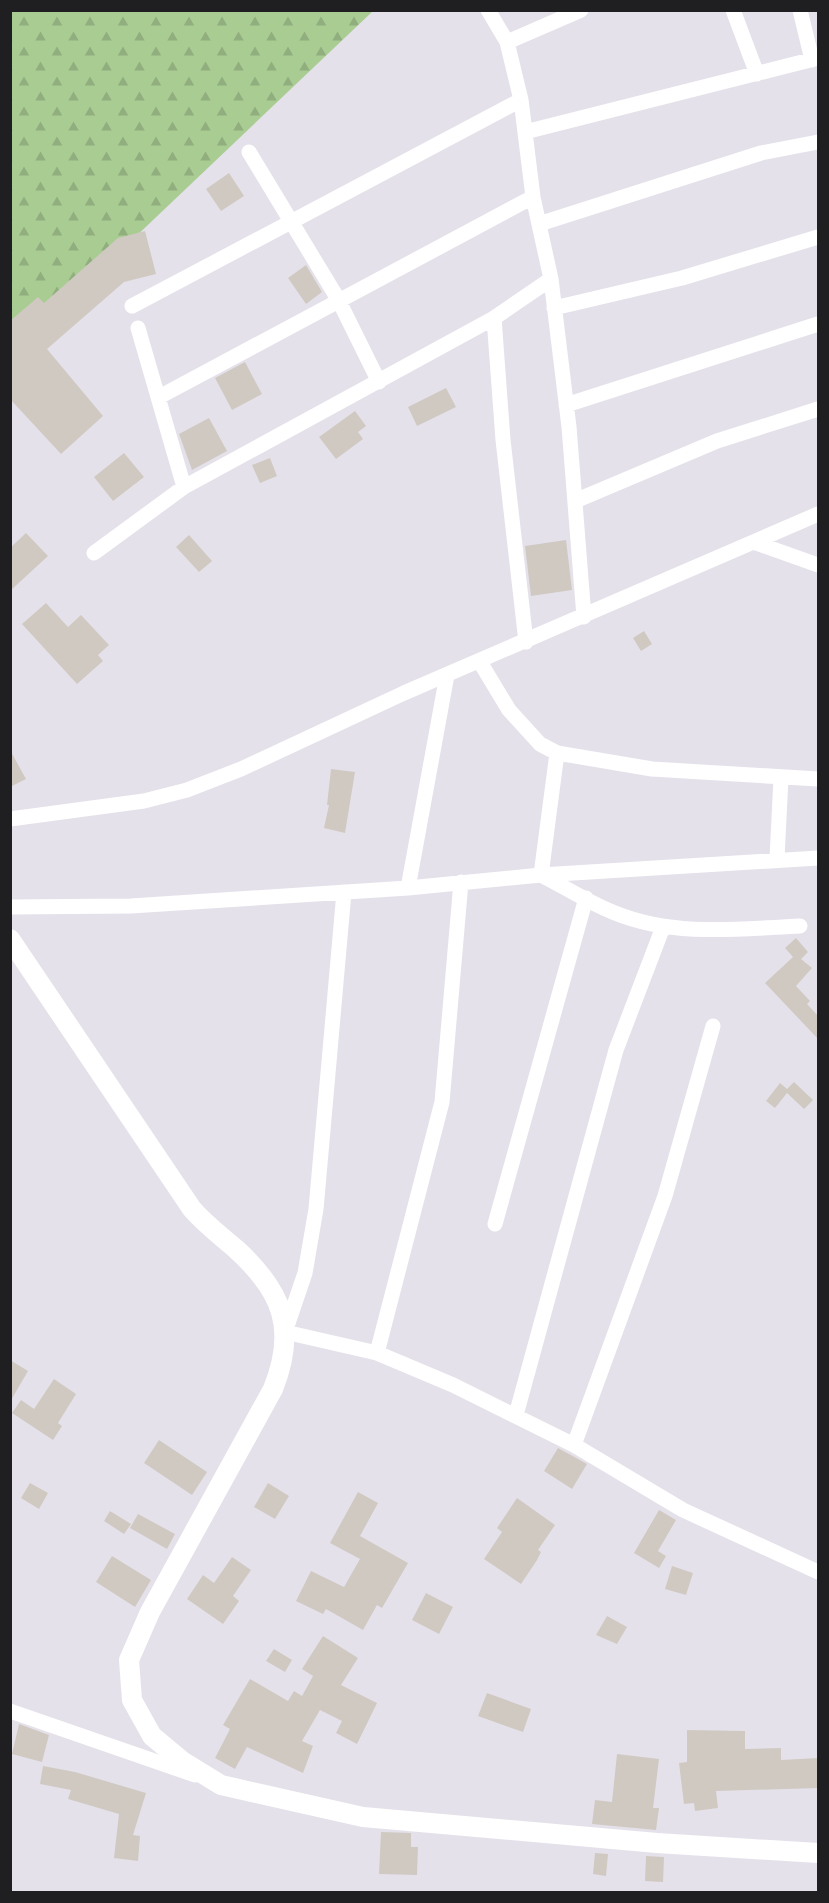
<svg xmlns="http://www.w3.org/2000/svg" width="829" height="1903" viewBox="0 0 829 1903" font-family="'Space Grotesk',sans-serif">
<defs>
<pattern id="forest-firs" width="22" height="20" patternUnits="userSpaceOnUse" patternTransform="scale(1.5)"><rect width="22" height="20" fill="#a9cc92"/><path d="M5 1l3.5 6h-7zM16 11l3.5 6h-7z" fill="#91af7e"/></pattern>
</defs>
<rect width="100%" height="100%" fill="#e5e1ea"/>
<path fill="url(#forest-firs)" d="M 11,11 L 373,11 L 11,355 Z"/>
<path fill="#d0c9c2" d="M 229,173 L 244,196 L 221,211 L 206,189 Z
M 145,231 L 156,274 L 124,282 L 47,349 L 103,416 L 61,454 L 10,399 L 10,321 L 38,297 L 44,303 L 118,238 Z
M 306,265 L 322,292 L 306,304 L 288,278 Z
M 245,362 L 262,394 L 232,410 L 215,378 Z
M 446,388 L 456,407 L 417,426 L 408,407 Z
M 355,411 L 366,426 L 358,432 L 363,439 L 336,459 L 319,437 Z
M 209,418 L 227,451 L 192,470 L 179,434 Z
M 124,453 L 144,477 L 113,501 L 94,477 Z
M 270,458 L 277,476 L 260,483 L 252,465 Z
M 26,533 L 48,556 L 10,591 L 10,548 Z
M 189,535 L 212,561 L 199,572 L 176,547 Z
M 566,540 L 572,590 L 531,596 L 525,546 Z
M 46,603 L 68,627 L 81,615 L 109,645 L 98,655 L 103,661 L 77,684 L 22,624 Z
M 644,631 L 652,644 L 641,651 L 633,638 Z
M 10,750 L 26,779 L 10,787 Z
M 331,769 L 355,772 L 345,833 L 324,828 L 329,805 L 327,805 Z
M 796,938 L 808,952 L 801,959 L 812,968 L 796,986 L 810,1001 L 807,1004 L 819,1017 L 819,1040 L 765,983 L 793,957 L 785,948 Z
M 794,1082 L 813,1100 L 804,1109 L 787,1093 L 775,1108 L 766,1101 L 780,1083 L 787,1089 Z
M 10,1360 L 28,1371 L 10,1402 Z
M 54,1379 L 76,1394 L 58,1423 L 62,1426 L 53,1440 L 12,1413 L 21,1400 L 34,1409 Z
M 159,1440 L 207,1472 L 192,1495 L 144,1463 Z
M 558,1448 L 587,1464 L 572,1489 L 544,1471 Z
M 30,1483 L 48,1493 L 39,1509 L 21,1498 Z
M 268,1483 L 289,1496 L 275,1519 L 254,1507 Z
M 358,1492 L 378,1503 L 360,1536 L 408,1563 L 382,1608 L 377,1605 L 363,1630 L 326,1609 L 323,1614 L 296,1601 L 311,1571 L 344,1587 L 360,1559 L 330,1543 Z
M 517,1498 L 555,1525 L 538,1550 L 541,1552 L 537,1560 L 521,1584 L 484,1559 L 502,1532 L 497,1528 Z
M 659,1510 L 676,1520 L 658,1551 L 666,1556 L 659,1568 L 634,1553 Z
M 110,1511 L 131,1524 L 124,1534 L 104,1521 Z
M 138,1514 L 175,1534 L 167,1549 L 130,1528 Z
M 112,1556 L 151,1580 L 135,1607 L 96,1582 Z
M 232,1557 L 251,1570 L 233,1596 L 239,1601 L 223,1624 L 187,1599 L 203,1575 L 214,1583 Z
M 672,1566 L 693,1573 L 686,1595 L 665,1589 Z
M 426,1593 L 453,1607 L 439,1634 L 412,1620 Z
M 607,1616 L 627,1627 L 617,1644 L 596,1635 Z
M 323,1636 L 358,1658 L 341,1685 L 377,1703 L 357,1744 L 336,1733 L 342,1721 L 320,1710 L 302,1741 L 313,1746 L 303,1773 L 247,1747 L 235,1769 L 215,1758 L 230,1729 L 223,1725 L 250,1679 L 288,1701 L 294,1691 L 302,1696 L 313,1676 L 302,1669 Z
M 274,1649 L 292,1660 L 285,1672 L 266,1661 Z
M 487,1693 L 531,1709 L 523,1732 L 478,1716 Z
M 19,1724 L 49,1735 L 42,1762 L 12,1754 Z
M 687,1730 L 745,1731 L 745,1749 L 781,1748 L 781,1760 L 819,1758 L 819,1788 L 716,1791 L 718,1808 L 695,1811 L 694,1803 L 684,1804 L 679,1763 L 687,1762 Z
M 617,1754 L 659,1759 L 653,1808 L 659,1808 L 656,1830 L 592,1824 L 595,1800 L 612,1802 Z
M 43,1766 L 75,1772 L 146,1793 L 133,1835 L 140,1836 L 138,1861 L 114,1858 L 119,1814 L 68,1799 L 71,1790 L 40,1784 Z
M 381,1832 L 411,1833 L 411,1847 L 418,1847 L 417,1875 L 379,1874 Z
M 595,1853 L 608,1854 L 606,1876 L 593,1874 Z
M 646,1856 L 664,1857 L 663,1882 L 645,1881 Z"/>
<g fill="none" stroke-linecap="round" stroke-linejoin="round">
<path stroke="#fff" stroke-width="15" d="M 488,10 L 507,42 L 521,100 L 533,197 L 551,279 L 569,427 L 584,617
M 733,10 L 757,74
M 800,10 L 812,60
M 507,42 L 581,10
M 525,132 L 818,58
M 249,152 L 338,299 L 379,382
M 539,224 L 761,153 L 818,142
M 132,306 L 521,100
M 554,308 L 682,278 L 818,237
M 494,318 L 503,440 L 526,642
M 138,328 L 184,487
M 159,397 L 533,197
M 566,405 L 818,324
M 575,501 L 717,441 L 818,409
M 756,543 L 818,565
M 94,553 L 184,487 L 494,318 L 551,279
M 480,662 L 509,710 L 540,744 L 557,753 L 652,769 L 818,779
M 557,753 L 541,875 C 565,887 589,903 615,913 C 674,937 738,929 800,926
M 10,819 L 144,801 L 187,790 L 241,769 L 404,693 L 818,514
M 777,858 L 781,778
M 408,888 L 447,675
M 344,892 L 316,1209 L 305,1273 L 285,1332 L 377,1353 L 453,1385 L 574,1445 L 683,1510 L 818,1572
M 10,907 L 131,906 L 408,888 L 541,875 L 818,858
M 495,1224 L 586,898
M 377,1353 L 442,1102 L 461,882
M 516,1415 L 616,1050 L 663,927
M 574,1445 L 665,1196 L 713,1026
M 10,1711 L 195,1775"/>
<path stroke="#fff" stroke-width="20" d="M 10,939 L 192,1209 C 206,1225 221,1236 236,1249 C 283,1292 297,1329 273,1389 L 150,1612 L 129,1660 L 132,1700 L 152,1736 L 182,1761 L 221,1785 L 363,1817 L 657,1843 L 818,1853"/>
</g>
<rect width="829" height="1903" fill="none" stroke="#1f1e21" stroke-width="24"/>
</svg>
